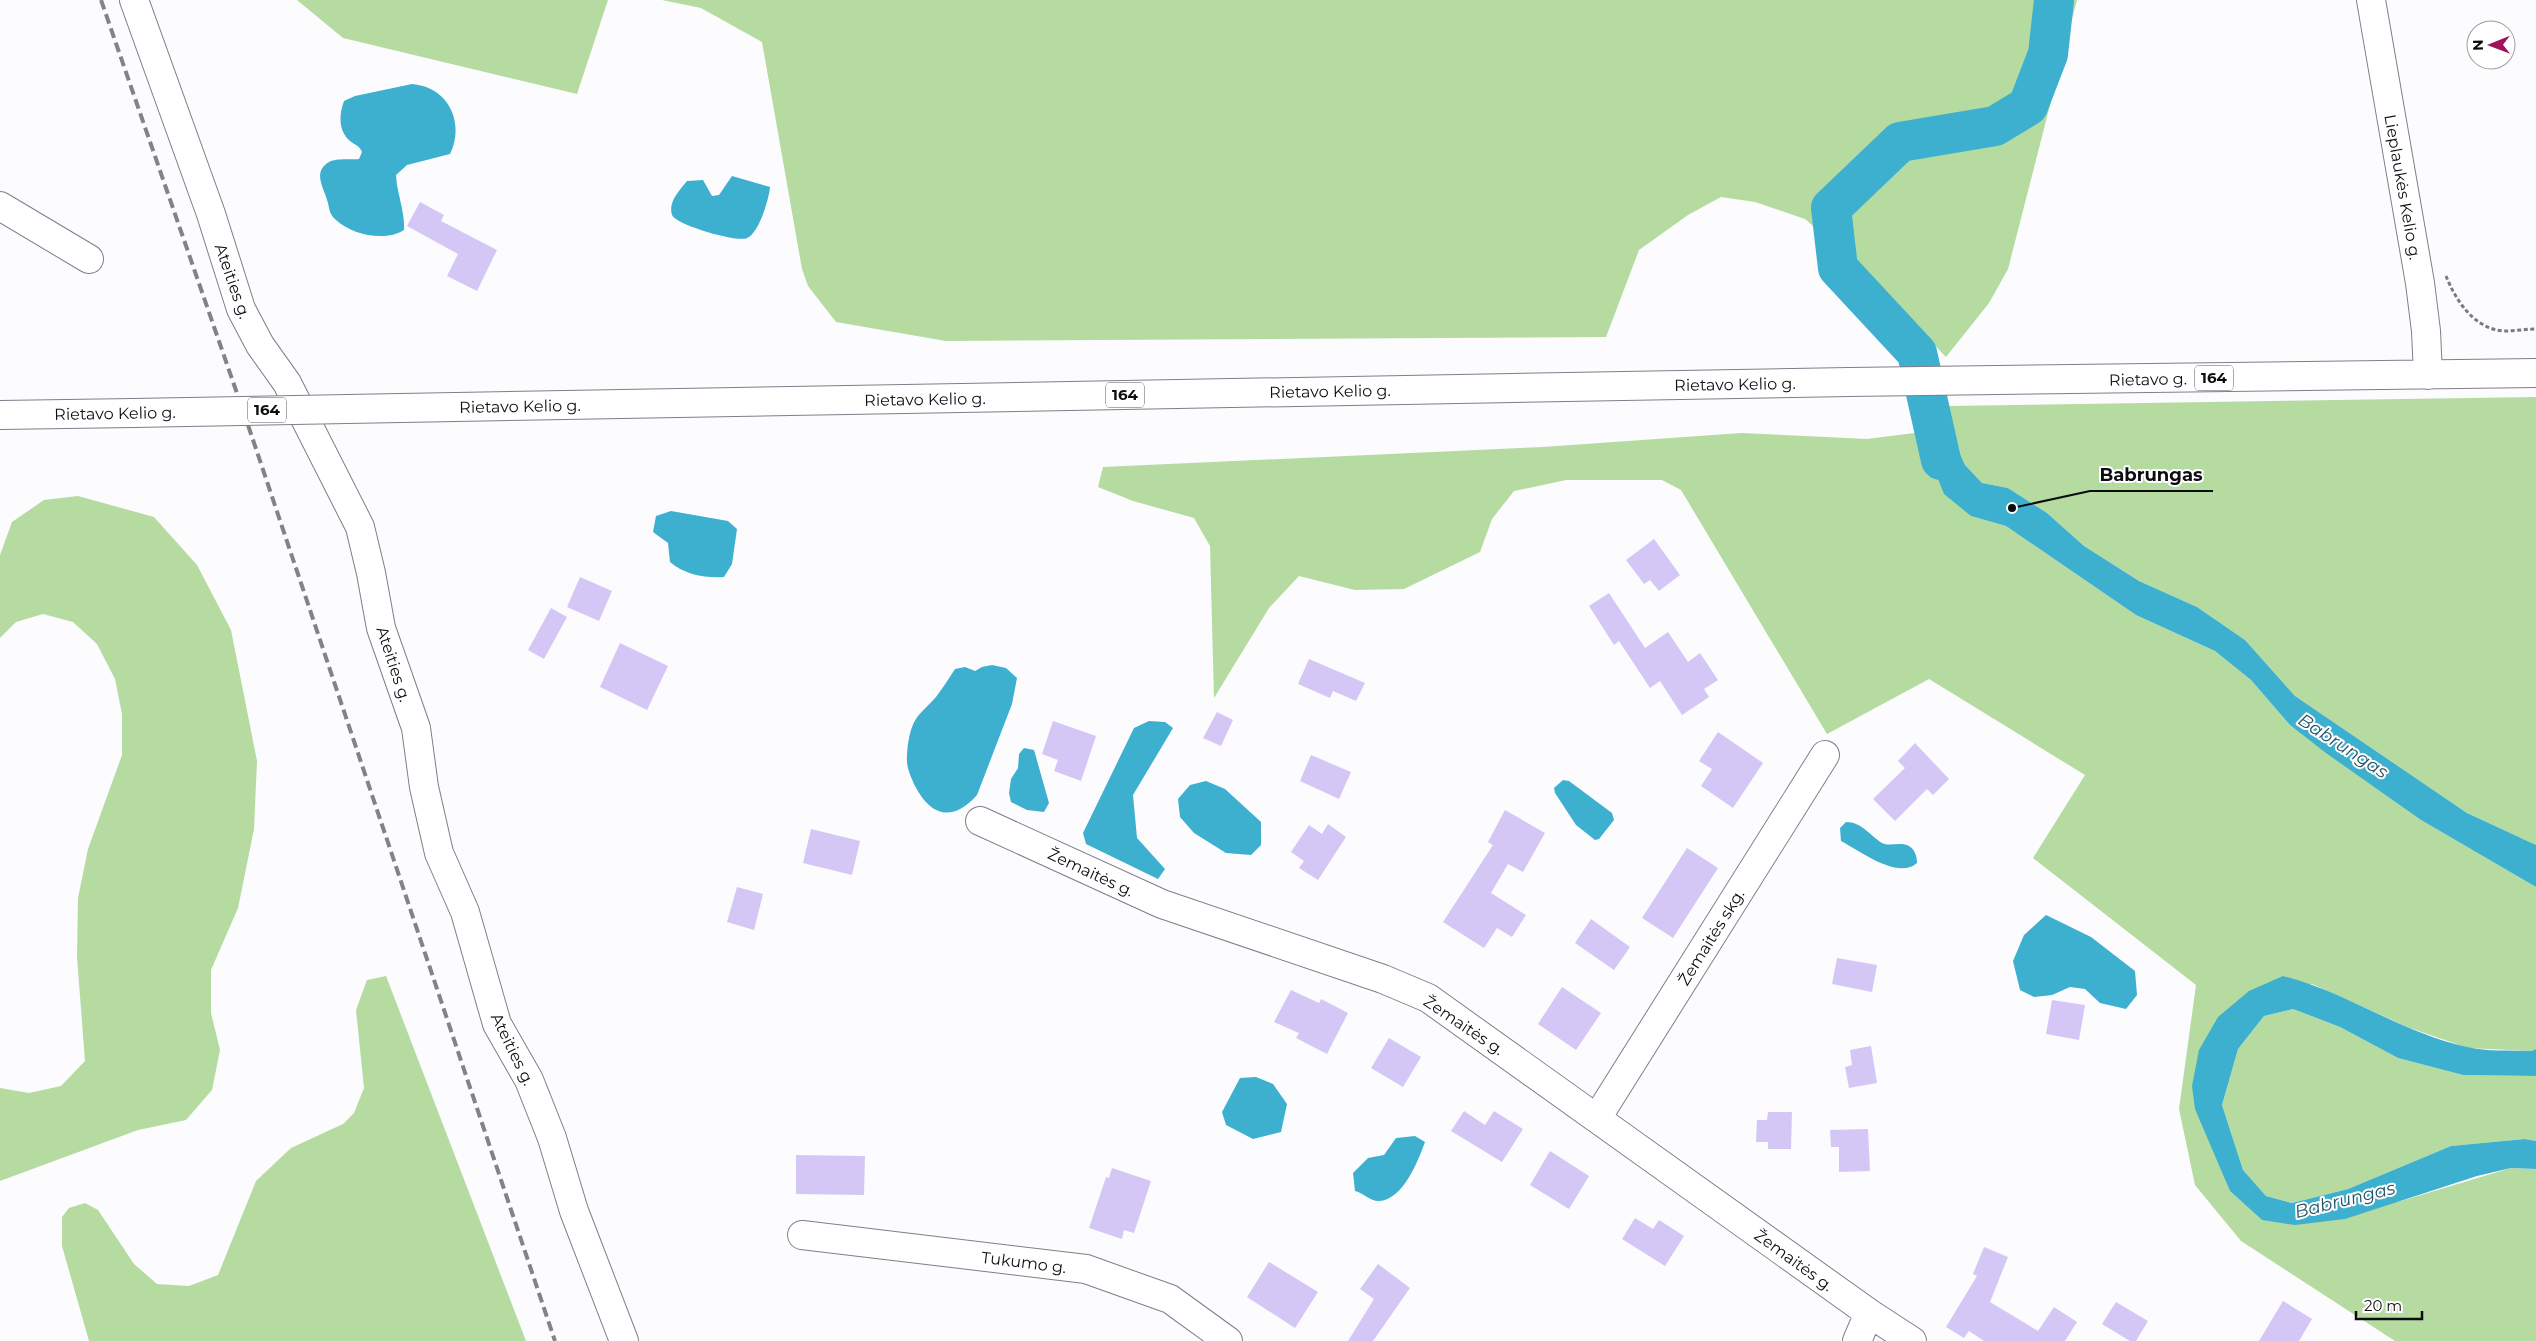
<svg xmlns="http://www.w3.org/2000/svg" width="2536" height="1341" viewBox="0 0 2536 1341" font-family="Montserrat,sans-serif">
<rect width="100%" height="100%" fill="#fcfbfe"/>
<path fill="#b5dba1" d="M 297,0 L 608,0 L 577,94 L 343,38 Z
M 662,0 L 2077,0 L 2008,269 L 1989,303 L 1946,357 L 1848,256 L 1805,219 L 1755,202 L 1721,197 L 1688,215 L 1639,250 L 1606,337 L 946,341 L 836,322 L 808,286 L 802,269 L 762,42 L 701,8 Z
M 2536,397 L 2536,845 L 2467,813 L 2295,696 L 2245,640 L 2197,607 L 2139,581 L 2084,546 L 2047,513 L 2008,488 L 1982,483 L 1965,465 L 1952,437 L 1948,406 Z
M 1922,432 L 1925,446 L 1971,516 L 2006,526 L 2136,615 L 2215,651 L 2251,680 L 2290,725 L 2421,820 L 2536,887 L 2536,1049 L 2532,1051 L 2468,1048 L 2410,1028 L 2312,984 L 2218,1017 L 2214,1150 L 2230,1191 L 2262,1220 L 2401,1201 L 2511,1168 L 2536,1169 L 2536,1341 L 2395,1341 L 2241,1241 L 2195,1185 L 2179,1109 L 2196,985 L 2033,858 L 2085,775 L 1929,679 L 1827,734 L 1681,490 L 1662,480 L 1566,480 L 1514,491 L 1492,519 L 1480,552 L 1404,589 L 1355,590 L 1299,576 L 1269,608 L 1214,698 L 1210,546 L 1194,518 L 1133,501 L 1098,487 L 1103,467 L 1543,447 L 1741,433 L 1867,439 Z
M 78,496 L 154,517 L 197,565 L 231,630 L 257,761 L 254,829 L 238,908 L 211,970 L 211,1013 L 220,1050 L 212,1090 L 186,1120 L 138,1130 L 0,1181 L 0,1088 L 29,1093 L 61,1086 L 85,1061 L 77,957 L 78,898 L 88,849 L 122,755 L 122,714 L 115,679 L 97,644 L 73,622 L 43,614 L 16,622 L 0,638 L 0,555 L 12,522 L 44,500 Z
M 386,976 L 526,1341 L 89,1341 L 62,1246 L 62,1217 L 69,1208 L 85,1203 L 98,1210 L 134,1264 L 157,1284 L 189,1286 L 218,1275 L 256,1181 L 291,1148 L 343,1124 L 354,1113 L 364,1088 L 356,1010 L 367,980 Z
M 2293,1009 L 2340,1027 L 2398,1058 L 2463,1075 L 2536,1076 L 2536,1141 L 2525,1139 L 2451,1146 L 2348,1189 L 2292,1203 L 2266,1196 L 2243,1170 L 2222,1105 L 2238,1049 L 2264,1016 Z"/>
<path fill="#3dafcf" d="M 412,84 C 449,87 465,123 450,154 L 407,165 L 396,175 C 397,194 405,211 404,230 C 385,242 352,235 336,220 C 328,213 330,208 327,200 C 324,188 312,172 329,162 C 336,158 350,160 359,159 L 362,152 C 359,145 355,145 350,141 C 338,131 339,114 344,101 L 355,96 Z
M 732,176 L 770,187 C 769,199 759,233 747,238 C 738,243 676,225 672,215 C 668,202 679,191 687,181 L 703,180 L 712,196 L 719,195 Z
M 1917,406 L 1948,406 L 1952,437 L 1965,465 L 1982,483 L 2008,488 L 2047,513 L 2084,546 L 2139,581 L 2197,607 L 2245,640 L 2295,696 L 2467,813 L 2536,845 L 2536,887 L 2421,820 L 2326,753 L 2290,725 L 2251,680 L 2215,651 L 2136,615 L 2006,526 L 1971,516 L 1944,494 L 1925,446 Z
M 671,511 L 728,521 L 737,529 L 732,564 L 724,577 C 705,578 685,575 670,562 L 668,543 L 653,532 L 656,516 Z
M 992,665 L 1006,668 L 1017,678 L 1012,704 L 977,795 C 953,822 931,817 915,786 C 911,777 906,767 907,757 C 907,748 909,735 912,727 C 917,713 927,708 936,697 C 943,688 949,678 955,669 L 965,667 L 975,671 L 982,667 Z
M 1149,721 L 1165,722 L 1173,728 L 1133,795 L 1137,838 L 1165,869 L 1158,879 L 1086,844 L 1083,833 L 1134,728 Z
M 1024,748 L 1034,750 L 1049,803 L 1044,812 L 1027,810 L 1011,802 L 1009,793 L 1011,779 L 1018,768 L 1019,754 Z
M 1563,780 L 1569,781 L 1612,813 L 1614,820 L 1599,839 L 1595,840 L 1576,825 L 1555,793 L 1554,788 Z
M 1206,781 L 1225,789 L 1261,822 L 1261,845 L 1251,855 L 1226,853 L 1194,833 L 1180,817 L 1178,799 L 1190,785 Z
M 1846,822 C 1862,822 1869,835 1882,843 C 1890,847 1901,841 1909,846 C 1915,850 1917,856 1917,863 C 1898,880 1860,851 1841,841 L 1840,828 Z
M 2046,915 L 2091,937 L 2135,971 L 2137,995 L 2126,1009 L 2100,1003 L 2085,989 L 2070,987 L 2052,995 L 2034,997 L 2020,990 L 2013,961 L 2024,935 Z
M 2283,976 C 2347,992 2402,1033 2467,1047 C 2487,1052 2511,1050 2532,1051 L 2536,1049 L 2536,1076 L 2463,1075 L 2398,1058 L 2340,1027 L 2293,1009 L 2264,1016 L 2238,1049 L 2222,1105 L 2243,1170 L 2266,1196 L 2292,1203 L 2348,1189 L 2451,1146 L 2525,1139 L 2536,1141 L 2536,1169 L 2511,1168 L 2477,1176 L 2345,1219 L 2295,1225 L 2262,1220 L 2230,1191 L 2195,1109 L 2192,1086 L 2199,1050 L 2218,1017 L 2249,991 Z
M 1256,1077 L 1273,1084 L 1287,1104 L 1281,1132 L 1253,1139 L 1226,1125 L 1222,1112 L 1240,1078 Z
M 1415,1136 L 1425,1142 C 1418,1161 1403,1200 1379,1201 C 1369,1201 1364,1193 1355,1191 L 1353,1173 L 1368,1158 L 1384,1155 L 1396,1138 Z"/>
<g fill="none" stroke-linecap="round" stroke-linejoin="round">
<path stroke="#3dafcf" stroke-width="40" d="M 1941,460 L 1917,353 L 1838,268 L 1831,208 L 1900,142 L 1995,126 L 2028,106 L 2048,54 L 2054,0"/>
</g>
<path fill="#d4c7f6" d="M 420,202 L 444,215 L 441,221 L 497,250 L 477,291 L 447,276 L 458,254 L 407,226 Z
M 1654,539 L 1680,575 L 1659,591 L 1650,580 L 1644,584 L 1626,560 Z
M 580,577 L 612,591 L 599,621 L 567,607 Z
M 1609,593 L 1645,648 L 1668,632 L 1688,662 L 1700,653 L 1718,680 L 1704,689 L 1709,697 L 1682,715 L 1660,681 L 1650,688 L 1619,641 L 1614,645 L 1589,606 Z
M 551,608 L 567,617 L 544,659 L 528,650 Z
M 620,643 L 668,666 L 647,710 L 600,687 Z
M 1309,659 L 1365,683 L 1356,701 L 1333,691 L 1330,698 L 1298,684 Z
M 1217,712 L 1233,720 L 1221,746 L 1203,738 Z
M 1053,721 L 1096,736 L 1081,781 L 1054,771 L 1058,760 L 1042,754 Z
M 1718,732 L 1763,763 L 1733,808 L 1701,786 L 1712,769 L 1699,761 Z
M 1915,743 L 1949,779 L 1933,795 L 1927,789 L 1895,821 L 1873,799 L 1905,768 L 1898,761 Z
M 1311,755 L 1351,772 L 1339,799 L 1300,781 Z
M 1505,810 L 1545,833 L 1523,872 L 1508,864 L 1491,893 L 1526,915 L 1512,937 L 1497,928 L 1484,948 L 1443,922 L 1493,845 L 1488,842 Z
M 1328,824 L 1346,837 L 1318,880 L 1299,868 L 1304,861 L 1291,852 L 1309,825 L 1322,834 Z
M 811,829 L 860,841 L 852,875 L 803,863 Z
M 1687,848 L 1718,868 L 1673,938 L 1642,918 Z
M 737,887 L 763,894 L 754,930 L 727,922 Z
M 1591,919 L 1630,947 L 1614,970 L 1575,943 Z
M 1837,958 L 1877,965 L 1872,992 L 1832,984 Z
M 1562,987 L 1601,1013 L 1576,1050 L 1538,1024 Z
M 1291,990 L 1319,1003 L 1321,999 L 1348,1013 L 1327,1054 L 1296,1038 L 1299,1033 L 1274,1022 Z
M 2052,1000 L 2085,1005 L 2079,1040 L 2046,1034 Z
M 1389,1038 L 1421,1057 L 1403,1087 L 1371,1068 Z
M 1871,1046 L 1877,1083 L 1849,1088 L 1845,1067 L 1852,1065 L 1850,1050 Z
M 1464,1111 L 1485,1125 L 1494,1111 L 1523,1129 L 1502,1162 L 1451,1131 Z
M 1768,1112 L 1792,1112 L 1791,1149 L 1768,1149 L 1768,1142 L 1756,1142 L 1757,1120 L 1767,1120 Z
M 1868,1129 L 1870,1171 L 1839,1172 L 1839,1147 L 1831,1147 L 1830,1130 Z
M 1550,1151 L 1589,1176 L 1569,1209 L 1530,1185 Z
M 796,1155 L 865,1156 L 864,1195 L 796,1194 Z
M 1112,1168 L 1151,1181 L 1134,1233 L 1124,1230 L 1122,1239 L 1089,1228 L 1106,1177 L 1109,1178 Z
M 1635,1218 L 1653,1229 L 1659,1220 L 1684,1236 L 1665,1266 L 1622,1239 Z
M 1984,1247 L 2008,1257 L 1990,1302 L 2038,1331 L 2054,1307 L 2077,1322 L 2065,1341 L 1984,1341 L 1969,1331 L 1964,1338 L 1946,1327 L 1977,1276 L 1973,1274 Z
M 1269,1262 L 1318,1292 L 1295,1328 L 1247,1297 Z
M 1378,1264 L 1410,1288 L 1373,1341 L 1348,1341 L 1374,1299 L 1360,1289 Z
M 2283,1301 L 2312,1319 L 2299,1341 L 2259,1341 Z
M 2116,1302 L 2148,1321 L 2136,1341 L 2130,1341 L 2102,1324 Z"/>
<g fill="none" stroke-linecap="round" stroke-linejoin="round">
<defs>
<path id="minor" d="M 134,0 L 211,214 L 241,309 L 260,345 L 287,383 L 360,527 L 371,573 L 381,628 L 416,728 L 424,787 L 439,853 L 465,912 L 497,1024 L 529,1080 L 552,1138 L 574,1211 L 624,1341
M 0,206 L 89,259
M 980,821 L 1162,904 L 1383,979 L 1428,998 L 1869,1313 L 1857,1341
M 1597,1118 L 1825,755
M 802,1235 L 1086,1269 L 1170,1299 L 1228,1341
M 1869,1313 L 1912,1341"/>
<path id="major" d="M 2371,0 L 2420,283 L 2426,331 L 2428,375
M 401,408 L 1849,382 L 2536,373
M 0,415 L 133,413"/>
</defs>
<use href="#minor" stroke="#817d8b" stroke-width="30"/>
<use href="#major" stroke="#817d8b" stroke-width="30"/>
<path stroke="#7b7a7e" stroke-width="3" stroke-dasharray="4 2.5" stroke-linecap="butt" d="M 2446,276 C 2456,301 2475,330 2505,331 C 2515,331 2526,329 2536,329"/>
<use href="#minor" stroke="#fff" stroke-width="28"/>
<use href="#major" stroke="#fff" stroke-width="28"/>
<path stroke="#838286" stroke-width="4" stroke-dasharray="10 5" stroke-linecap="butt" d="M 101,0 L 249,428 L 555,1341"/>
<defs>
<path id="major-bridge" d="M 133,413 L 401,408"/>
</defs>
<use href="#major-bridge" stroke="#817d8b" stroke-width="30" stroke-linecap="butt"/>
<use href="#major-bridge" stroke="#fff" stroke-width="28"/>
</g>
<g text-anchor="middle" stroke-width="4" stroke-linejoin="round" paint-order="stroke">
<g fill="#fff" stroke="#565558" stroke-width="1">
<rect x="2195" y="365.5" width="38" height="25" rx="4"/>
<rect x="1106" y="382.5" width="38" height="25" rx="4"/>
<rect x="248" y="397.5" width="38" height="25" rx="4"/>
</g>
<g font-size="15" font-weight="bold" fill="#0d0c11">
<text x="2214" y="383">164</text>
<text x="1125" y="400">164</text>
<text x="267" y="415">164</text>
</g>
<g font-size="16" fill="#0d0c11" stroke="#fff">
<text transform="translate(2403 187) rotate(80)" y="6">Lieplaukės Kelio g.</text>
<text transform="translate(233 281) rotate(71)" y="6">Ateities g.</text>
<text transform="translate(2148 379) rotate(-1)" y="6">Rietavo g.</text>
<text transform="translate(1735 384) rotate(-1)" y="6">Rietavo Kelio g.</text>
<text transform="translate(1330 391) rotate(-1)" y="6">Rietavo Kelio g.</text>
<text transform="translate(925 399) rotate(-1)" y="6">Rietavo Kelio g.</text>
<text transform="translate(520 406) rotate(-1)" y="6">Rietavo Kelio g.</text>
<text transform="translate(115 413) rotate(-1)" y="6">Rietavo Kelio g.</text>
<text transform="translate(394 664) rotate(72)" y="6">Ateities g.</text>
<text transform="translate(1091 872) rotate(25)" y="6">Žemaitės g.</text>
<text transform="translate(1711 937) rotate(-58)" y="6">Žemaitės skg.</text>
<text transform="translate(1464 1025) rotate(34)" y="6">Žemaitės g.</text>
<text transform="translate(513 1049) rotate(64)" y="6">Ateities g.</text>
<text transform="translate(1794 1260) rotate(36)" y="6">Žemaitės g.</text>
<text transform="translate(1024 1262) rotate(7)" y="6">Tukumo g.</text>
</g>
<g font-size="18" font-style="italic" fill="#275664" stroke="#fff">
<text transform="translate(2343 746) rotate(33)" y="6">Babrungas</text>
<text transform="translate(2345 1200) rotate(-14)" y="6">Babrungas</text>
</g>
</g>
<path fill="none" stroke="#0d0c11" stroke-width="2" d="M2012 508L2090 491H2213"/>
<circle fill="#0d0c11" stroke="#fff" stroke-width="2" cx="2012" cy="508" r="5"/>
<g font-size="18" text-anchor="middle" font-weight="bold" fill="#0d0c11" stroke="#fff" stroke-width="4" stroke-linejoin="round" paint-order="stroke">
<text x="2151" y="481">Babrungas</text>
</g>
<g transform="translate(2491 45) rotate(269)"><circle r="24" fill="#ffffff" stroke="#9e9ea0"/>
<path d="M0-4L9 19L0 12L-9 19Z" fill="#a1125a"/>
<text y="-8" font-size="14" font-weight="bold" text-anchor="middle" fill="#0d0c11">N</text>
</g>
<path d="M2356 1311v8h66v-8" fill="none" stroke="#0d0c11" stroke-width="2.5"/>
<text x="2364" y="1311" font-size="15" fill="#0d0c11" stroke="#ffffff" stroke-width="4" paint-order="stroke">20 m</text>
</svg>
